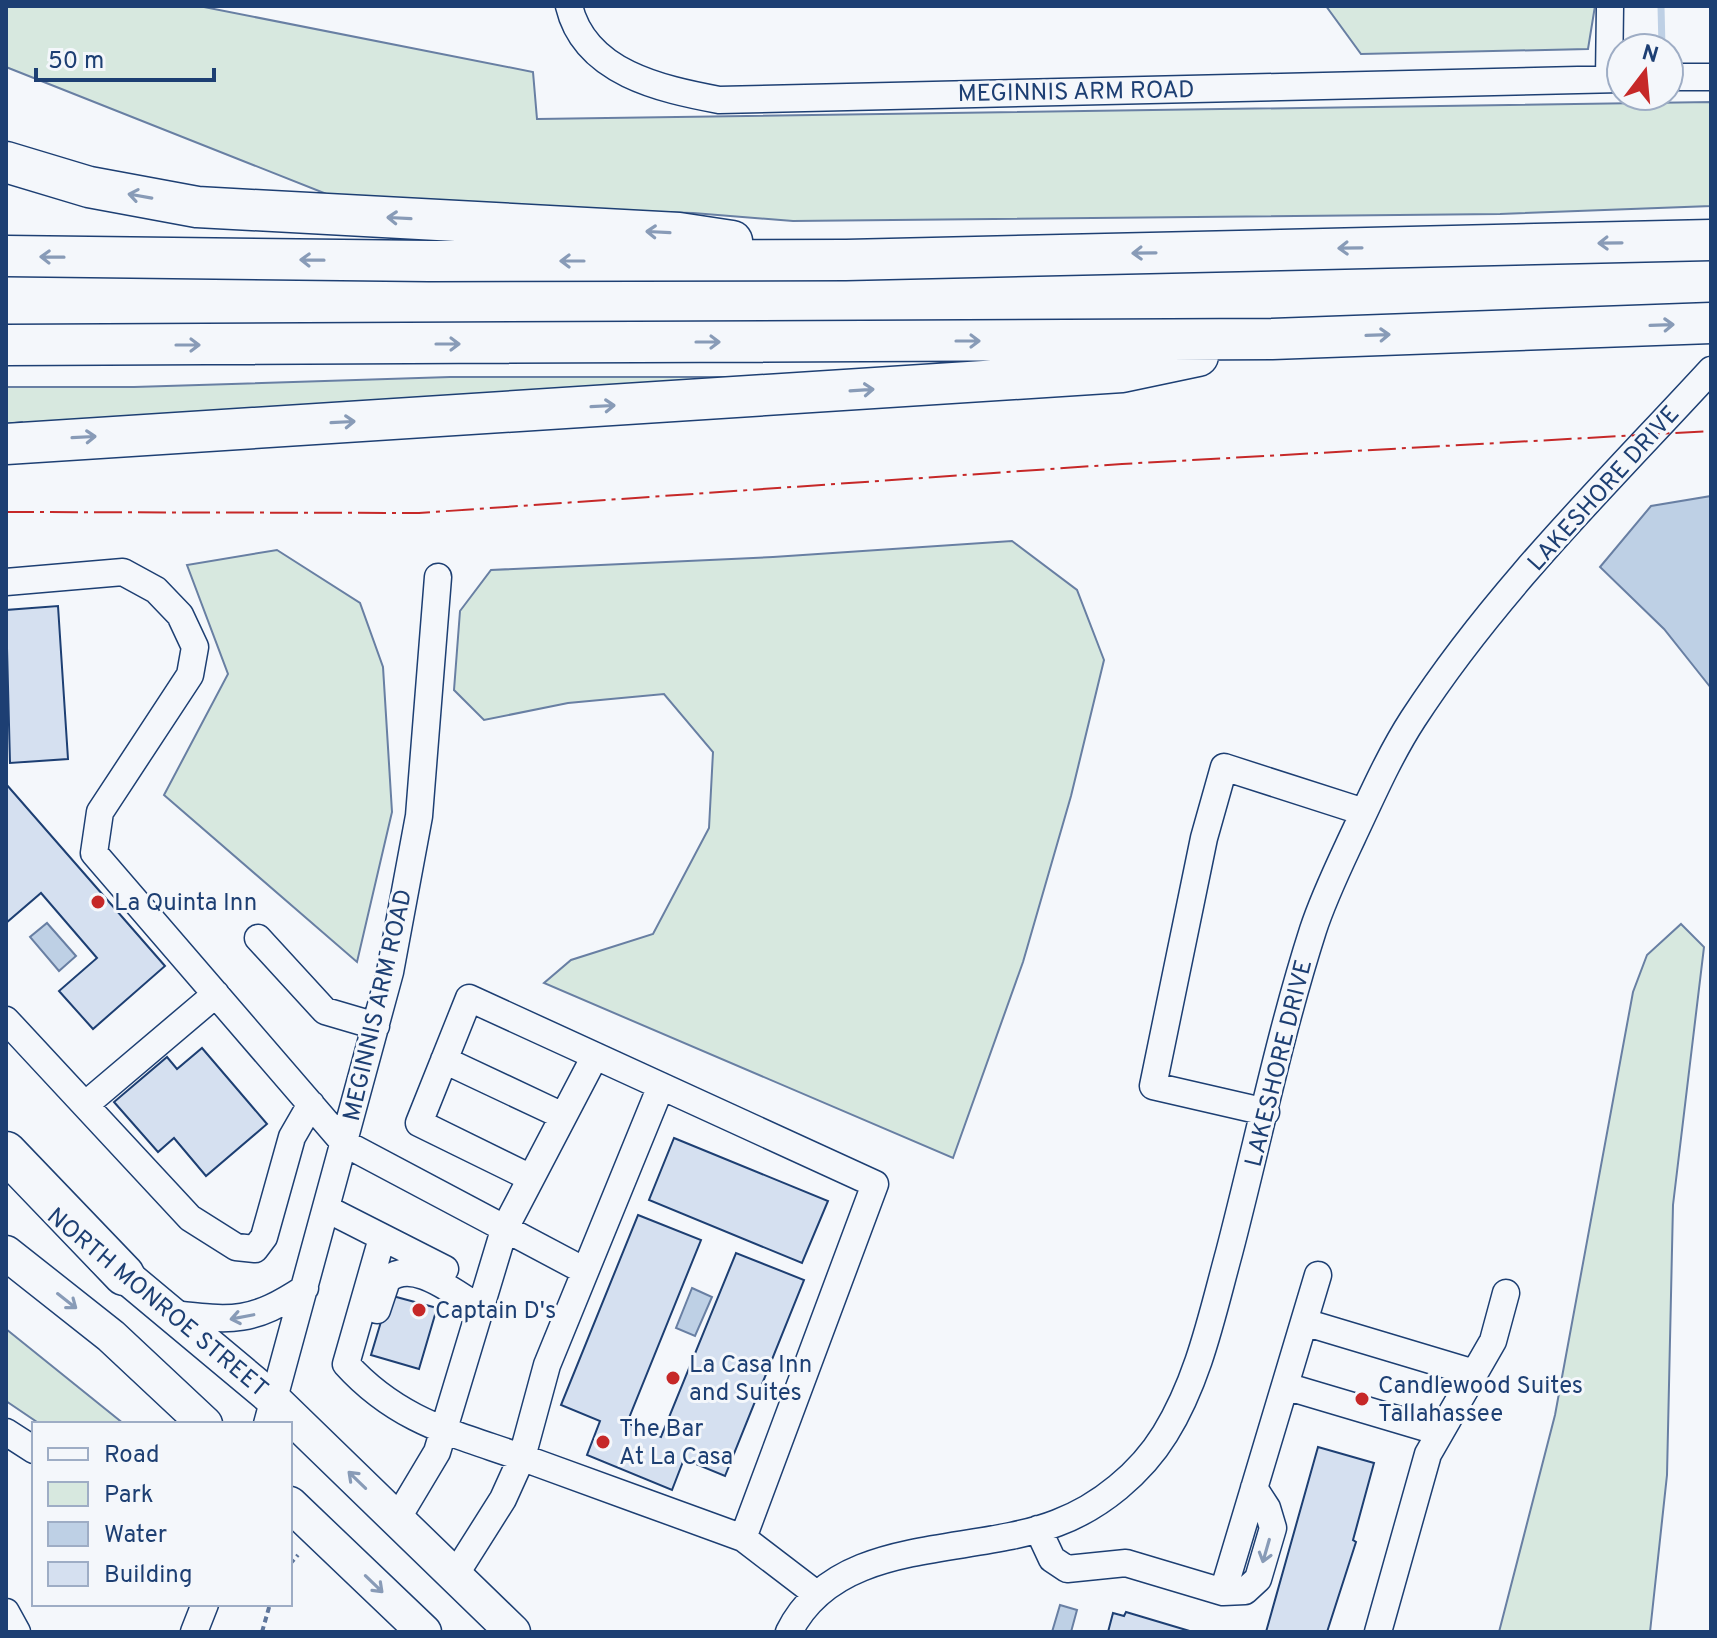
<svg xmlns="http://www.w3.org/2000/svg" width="1717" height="1638" viewBox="0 0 1717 1638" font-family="Overpass,sans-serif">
<rect width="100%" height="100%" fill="#f4f7fb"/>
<path fill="#d7e8df" stroke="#687fa3" stroke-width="2" d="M 6,6 L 199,6 L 533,72 L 537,119 L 1711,102 L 1711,206 L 1500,214 L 793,221 L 693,213 L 459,206 L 329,195 L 6,67 Z
M 1326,6 L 1595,6 L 1588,49 L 1361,54 Z
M 450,377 L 789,377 L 27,430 L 22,422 L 6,424 L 6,387 L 134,387 Z
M 1012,541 L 1077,590 L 1104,660 L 1071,796 L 1023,962 L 953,1158 L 544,983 L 571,960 L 653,934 L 709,828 L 713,752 L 664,694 L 568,703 L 484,720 L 454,690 L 460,611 L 491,570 L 773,557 Z
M 277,550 L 360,603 L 383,667 L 392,812 L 357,962 L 164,795 L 228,674 L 187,565 Z
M 1681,924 L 1704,947 L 1673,1205 L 1667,1475 L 1650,1632 L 1499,1632 L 1555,1415 L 1633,992 L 1647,955 Z
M 6,1329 L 124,1424 L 40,1424 L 6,1401 Z"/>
<path fill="#bed0e5" stroke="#687fa3" stroke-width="2" d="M 1711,496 L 1711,688 L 1664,629 L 1600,567 L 1651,506 Z
M 47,923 L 76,956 L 59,971 L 30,937 Z
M 692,1288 L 712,1297 L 695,1336 L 676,1328 Z
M 1060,1605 L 1077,1610 L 1071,1632 L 1052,1632 Z"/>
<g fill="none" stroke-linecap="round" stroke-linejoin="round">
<path stroke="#bed0e5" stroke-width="7" d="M 1661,6 L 1662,48"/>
</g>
<path fill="#d5e0f0" stroke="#1d3f73" stroke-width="2" d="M 58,606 L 68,759 L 10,763 L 6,610 Z
M 6,784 L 165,966 L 93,1029 L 59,991 L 97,958 L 41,893 L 6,923 Z
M 202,1048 L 267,1124 L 206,1176 L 174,1138 L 158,1152 L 114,1102 L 167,1057 L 177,1069 Z
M 674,1138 L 828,1201 L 802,1263 L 649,1200 Z
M 638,1215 L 701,1240 L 627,1423 L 661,1437 L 736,1253 L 804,1280 L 725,1476 L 684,1459 L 672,1490 L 587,1455 L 600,1421 L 561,1405 Z
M 389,1295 L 437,1308 L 419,1369 L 371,1355 Z
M 1318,1447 L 1374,1463 L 1353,1540 L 1356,1542 L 1327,1632 L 1266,1632 Z
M 1126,1612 L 1193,1632 L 1108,1632 L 1113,1613 L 1124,1616 Z"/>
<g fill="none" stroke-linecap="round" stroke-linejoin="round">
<defs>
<path id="minor" d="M 569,6 C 585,73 661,89 719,100 L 1621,79
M 1669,77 L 1711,77
M 1609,79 L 1610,6
M 6,582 L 123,572 L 156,590 L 180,615 L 195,647 L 190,675 L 100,812 L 94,853 L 344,1143 L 585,1271
M 258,938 L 325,1011 L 376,1026
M 6,1020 L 190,1218 L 236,1247 L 255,1249 L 264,1237 L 292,1137 L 311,1104
M 444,1060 L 563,1116
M 85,1105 L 216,994
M 1266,1112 L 1153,1086 L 1204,838 L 1224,767 L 1364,812
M 327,1209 L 445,1269
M 382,1238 L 346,1364 C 402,1426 463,1435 537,1463 C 606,1488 674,1513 743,1538 L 875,1184 L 469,998 L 419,1123 L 531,1178
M 377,1310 L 387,1280 C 413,1257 455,1294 480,1308
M 173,1314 C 234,1321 252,1323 305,1288
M 1304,1322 L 1474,1373
M 1285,1386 L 1440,1432
M 267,1424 L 390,972 L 419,816 L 438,577
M 6,1432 L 34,1450
M 397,1519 L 437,1452 L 504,1230 L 595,1056
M 1038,1529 L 1052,1559 L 1067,1569 L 1126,1563 L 1223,1592 L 1245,1591 L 1258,1579 L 1273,1528 L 1267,1508 L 1254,1488
M 743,1538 L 815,1593
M 455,1575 L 503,1499 L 522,1457 L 547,1365 L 661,1086
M 1223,1592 L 1318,1275
M 6,1612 L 17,1632
M 194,1632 L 205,1604
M 789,1632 C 837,1535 970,1557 1057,1523 C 1100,1507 1141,1473 1165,1434 C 1199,1379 1212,1315 1229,1253 C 1257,1146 1279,1036 1313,930 C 1323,899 1338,868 1352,838 C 1371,798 1389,756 1413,719 C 1496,591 1608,482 1711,370
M 1378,1632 L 1428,1454 L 1493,1341 L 1506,1293"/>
<path id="major" d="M 6,1253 L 111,1336 L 205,1424
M 104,1258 L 274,1400 L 513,1632
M 290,1504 L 424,1632"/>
<path id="highway" d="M 6,162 L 89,187 L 197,207 L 679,233 L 732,241
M 6,256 L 429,261 L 846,260 L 1711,240
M 6,345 L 1272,339 L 1711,323
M 6,444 L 1122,372 L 1198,356
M 6,1152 L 124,1275"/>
</defs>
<use href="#minor" stroke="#1d3f73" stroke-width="29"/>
<use href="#major" stroke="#1d3f73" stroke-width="37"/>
<use href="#highway" stroke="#1d3f73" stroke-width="43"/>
<path stroke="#5e769c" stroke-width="4" stroke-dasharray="6 4" stroke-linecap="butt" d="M 290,1564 L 298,1555
M 262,1632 L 270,1604"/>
<use href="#minor" stroke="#f4f7fb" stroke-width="26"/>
<use href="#major" stroke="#f4f7fb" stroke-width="34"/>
<use href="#highway" stroke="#f4f7fb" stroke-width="40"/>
<path stroke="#c62828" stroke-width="2" stroke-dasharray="28 6 4 6" stroke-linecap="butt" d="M 6,512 L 419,513 L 1122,464 L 1711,431"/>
</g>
<defs><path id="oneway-shaft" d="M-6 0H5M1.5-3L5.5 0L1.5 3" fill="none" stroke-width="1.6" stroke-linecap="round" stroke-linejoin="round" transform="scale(2)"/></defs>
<g stroke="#889bb7">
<use href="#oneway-shaft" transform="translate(140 196) rotate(-170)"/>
<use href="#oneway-shaft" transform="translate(399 218) rotate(-177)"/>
<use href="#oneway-shaft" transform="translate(658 232) rotate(-177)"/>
<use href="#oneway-shaft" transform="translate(1610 243) rotate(179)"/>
<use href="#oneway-shaft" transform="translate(1350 248) rotate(179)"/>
<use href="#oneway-shaft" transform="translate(1144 253) rotate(179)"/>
<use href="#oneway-shaft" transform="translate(52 257) rotate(-179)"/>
<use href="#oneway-shaft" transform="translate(312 260) rotate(-179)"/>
<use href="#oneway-shaft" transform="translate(572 261) rotate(180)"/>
<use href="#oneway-shaft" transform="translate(1662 325) rotate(-2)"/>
<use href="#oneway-shaft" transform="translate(1378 335) rotate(-2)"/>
<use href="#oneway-shaft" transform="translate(968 341)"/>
<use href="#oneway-shaft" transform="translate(708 342)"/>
<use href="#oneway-shaft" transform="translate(448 344)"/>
<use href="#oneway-shaft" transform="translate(188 345)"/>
<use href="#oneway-shaft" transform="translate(862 390) rotate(-4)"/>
<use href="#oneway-shaft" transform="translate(603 406) rotate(-3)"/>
<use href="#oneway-shaft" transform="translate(343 422) rotate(-3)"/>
<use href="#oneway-shaft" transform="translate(84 437) rotate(-3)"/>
<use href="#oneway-shaft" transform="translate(67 1301) rotate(38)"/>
<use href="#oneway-shaft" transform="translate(242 1317) rotate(169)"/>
<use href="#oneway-shaft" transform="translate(357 1480) rotate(-136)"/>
<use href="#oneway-shaft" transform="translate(1266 1551) rotate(106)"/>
<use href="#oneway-shaft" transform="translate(374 1584) rotate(44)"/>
</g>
<g fill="#c62828" stroke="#f4f7fb" stroke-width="3">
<circle cx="98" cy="902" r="8"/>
<circle cx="419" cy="1310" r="8"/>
<circle cx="673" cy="1378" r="8"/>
<circle cx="1362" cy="1399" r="8"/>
<circle cx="603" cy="1442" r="8"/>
</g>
<g text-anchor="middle" stroke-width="6" stroke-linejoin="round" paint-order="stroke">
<g font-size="24" fill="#1d3f73" stroke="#f4f7fb">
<text transform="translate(1076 91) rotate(-1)" y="8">MEGINNIS ARM ROAD</text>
<text transform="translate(1603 488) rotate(-48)" y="8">LAKESHORE DRIVE</text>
<text transform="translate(377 1005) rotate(-77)" y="8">MEGINNIS ARM ROAD</text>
<text transform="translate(1278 1063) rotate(-76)" y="8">LAKESHORE DRIVE</text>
<text transform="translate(158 1302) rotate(40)" y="8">NORTH MONROE STREET</text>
</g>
<g font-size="24" fill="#1d3f73" stroke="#f4f7fb" text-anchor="start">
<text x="114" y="910">La Quinta Inn</text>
<text x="435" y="1318">Captain D's</text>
<text x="689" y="1372">La Casa Inn<tspan x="689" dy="28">and Suites</tspan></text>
<text x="1378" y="1393">Candlewood Suites<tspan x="1378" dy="28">Tallahassee</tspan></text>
<text x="619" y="1436">The Bar<tspan x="619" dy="28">At La Casa</tspan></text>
</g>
</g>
<rect width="1717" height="1638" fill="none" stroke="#1d3f73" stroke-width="16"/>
<rect x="32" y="1422" width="260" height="184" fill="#f4f7fb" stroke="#9eadc5" stroke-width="2"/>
<rect x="48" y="1448" width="40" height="12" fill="#f4f7fb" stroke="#9eadc5" stroke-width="2"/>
<text x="104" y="1462" font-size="24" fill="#1d3f73">Road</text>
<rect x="48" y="1482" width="40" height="24" fill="#d7e8df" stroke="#9eadc5" stroke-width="2"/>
<text x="104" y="1502" font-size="24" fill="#1d3f73">Park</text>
<rect x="48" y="1522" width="40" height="24" fill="#bed0e5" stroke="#9eadc5" stroke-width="2"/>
<text x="104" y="1542" font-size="24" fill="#1d3f73">Water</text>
<rect x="48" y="1562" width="40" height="24" fill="#d5e0f0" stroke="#9eadc5" stroke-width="2"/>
<text x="104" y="1582" font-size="24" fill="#1d3f73">Building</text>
<g transform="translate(1645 72) rotate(16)"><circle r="38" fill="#f4f7fb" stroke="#9eadc5" stroke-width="2"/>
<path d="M0-6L14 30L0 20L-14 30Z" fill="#c62828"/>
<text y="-12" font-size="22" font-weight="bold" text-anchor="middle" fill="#1d3f73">N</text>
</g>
<path d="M36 68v12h178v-12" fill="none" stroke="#1d3f73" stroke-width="4"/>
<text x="48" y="68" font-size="24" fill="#1d3f73" stroke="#f4f7fb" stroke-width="6" paint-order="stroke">50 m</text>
</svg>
